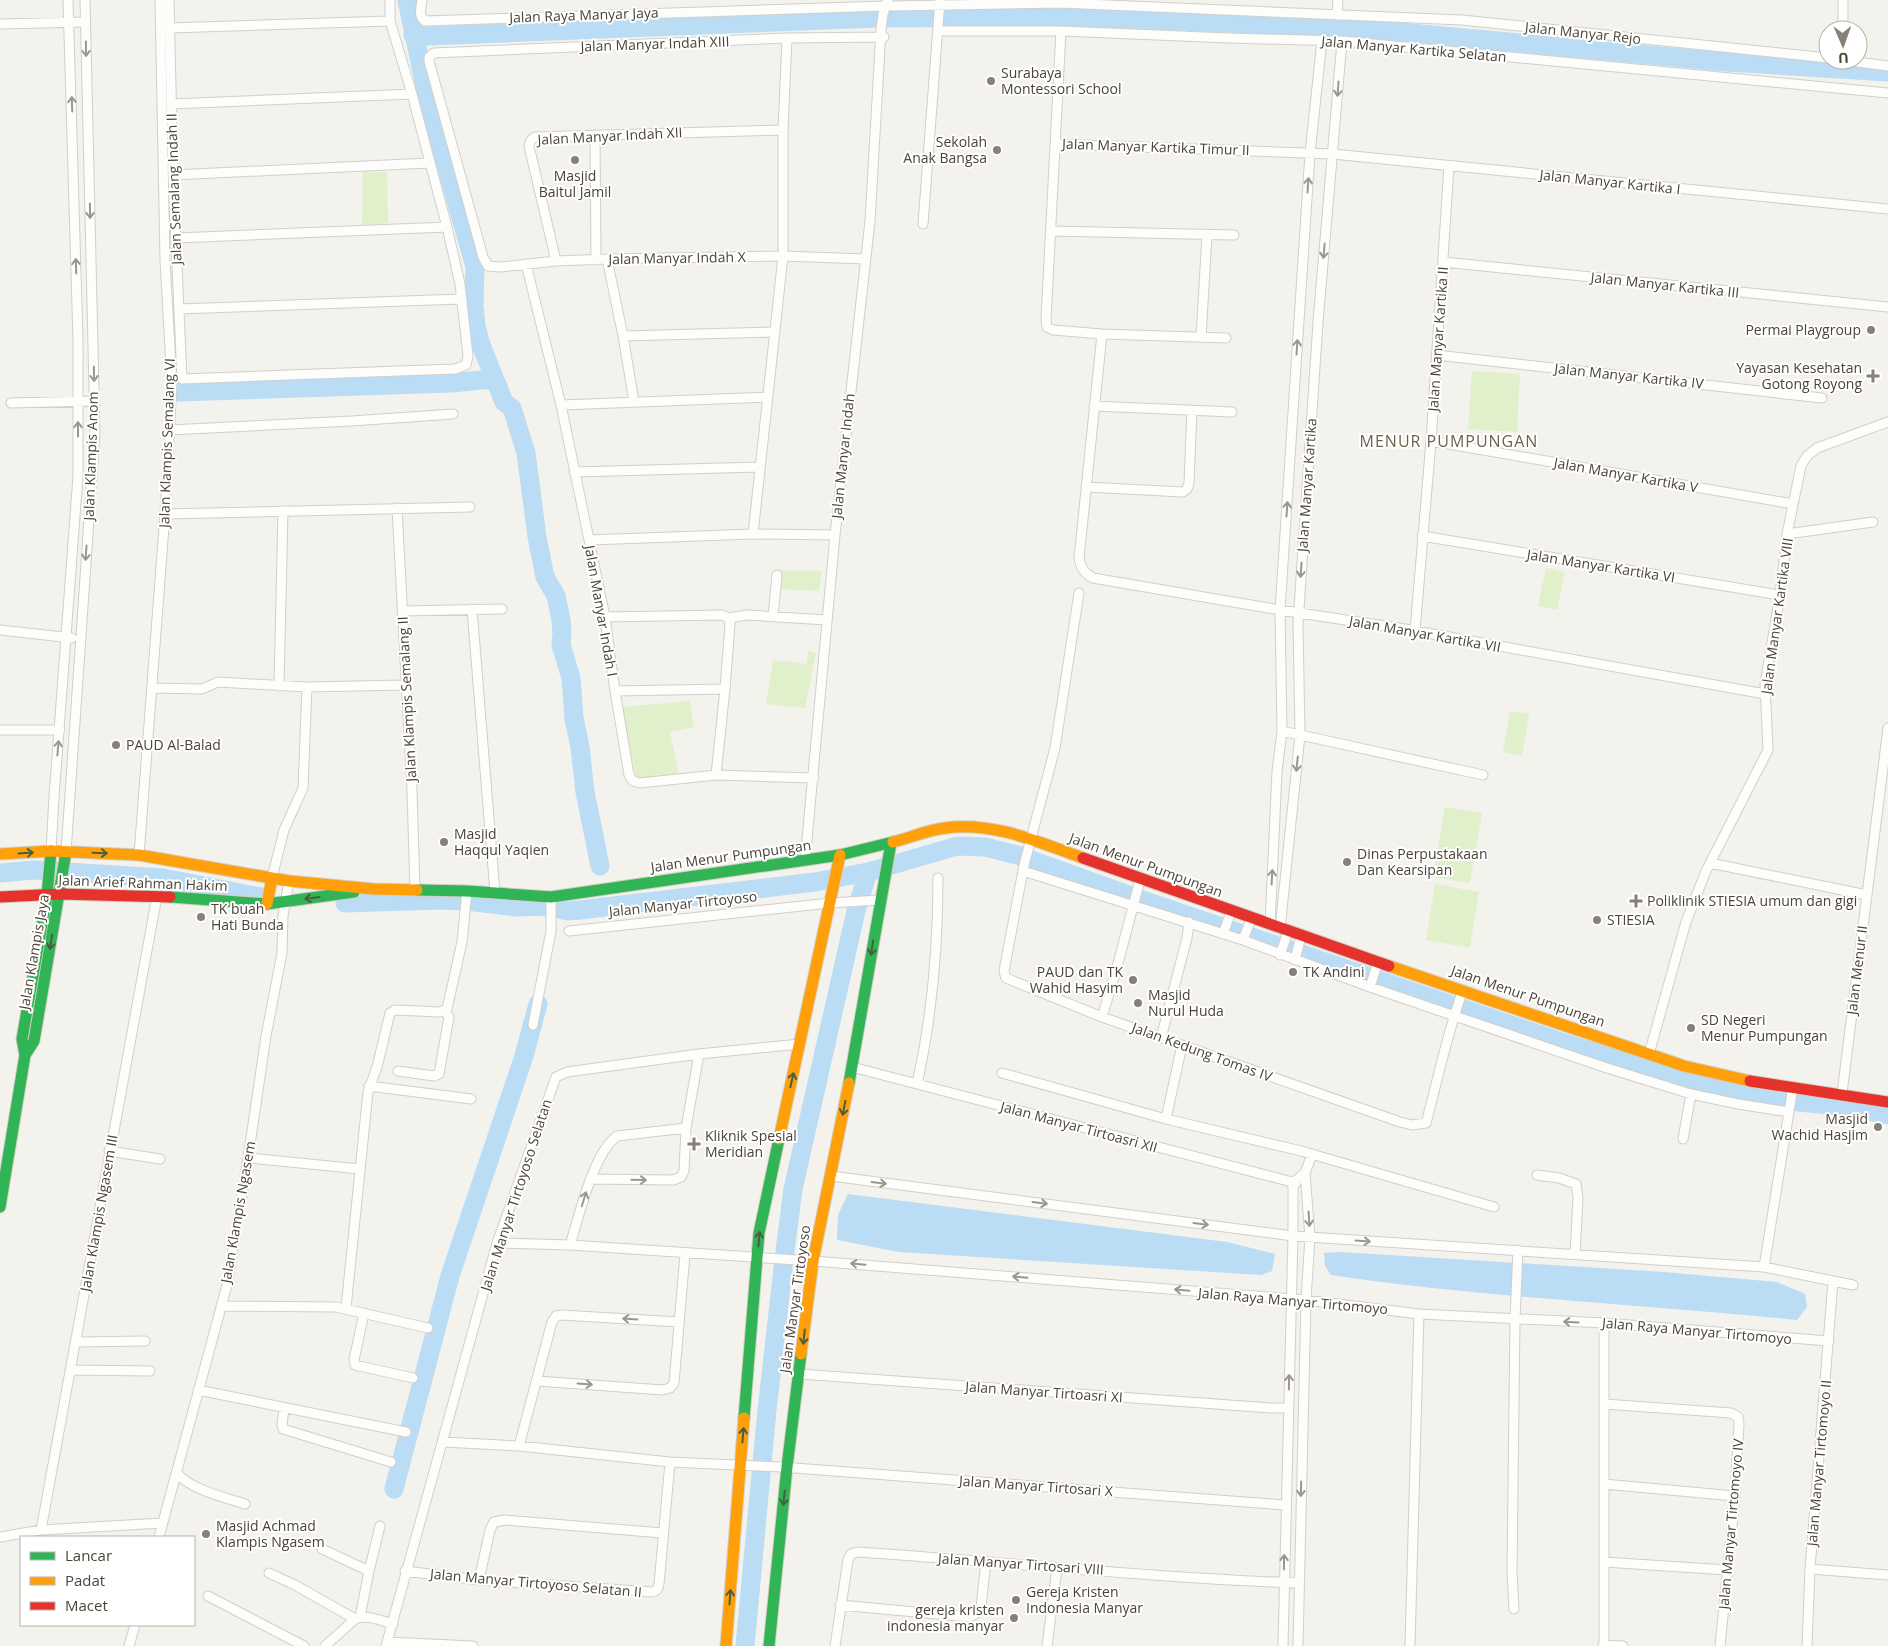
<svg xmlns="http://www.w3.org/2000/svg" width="1888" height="1646" viewBox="0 0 1888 1646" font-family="'Open Sans',sans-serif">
<rect width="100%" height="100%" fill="#f3f2ed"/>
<path fill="#e0f0cb" d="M 363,172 L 387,172 L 388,223 L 362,225 Z
M 1472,371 L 1520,374 L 1517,432 L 1468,429 Z
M 1546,568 L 1565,572 L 1557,610 L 1538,606 Z
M 778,570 L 822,571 L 819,591 L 777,589 Z
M 808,651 L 816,653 L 805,708 L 766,704 L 773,660 L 807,664 Z
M 690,701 L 694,727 L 670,732 L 679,775 L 637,780 L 620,707 Z
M 1510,711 L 1529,714 L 1522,756 L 1503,752 Z
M 1445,807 L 1482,813 L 1470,883 L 1433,877 Z
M 1435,884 L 1479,892 L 1470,948 L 1426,940 Z"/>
<path fill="#badcf5" d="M 848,1194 L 1227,1242 L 1275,1254 L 1272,1271 L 1261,1275 L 899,1252 L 837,1240 L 838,1215 Z
M 1340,1252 L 1664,1272 L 1777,1282 L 1805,1294 L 1807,1307 L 1797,1320 C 1642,1304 1485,1298 1331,1275 L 1325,1266 L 1324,1253 Z"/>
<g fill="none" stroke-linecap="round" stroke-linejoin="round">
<path stroke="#badcf5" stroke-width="19" d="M 407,0 L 429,105 L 475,267 L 474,305 L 476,326 L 481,345 L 504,402 L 512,408 L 526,453 L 537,537 L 545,577 L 556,596 L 561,620 L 562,633 L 561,645 L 571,678 L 574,718 L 580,747 L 585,792 L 600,866
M 413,35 L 428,36 L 877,18 L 1075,17 L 1356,28 L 1726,62 L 1888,72
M 179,392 L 451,383 L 493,379
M 0,873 L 34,870 L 163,878 L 266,898
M 345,903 L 440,900 L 467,901 L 516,907 L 550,906 L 567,911 L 580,910 L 815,882 L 868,872 L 957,846 L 985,847 L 1017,855 L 1145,901 L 1558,1041 L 1683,1080 L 1799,1102 L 1849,1107 L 1888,1115
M 394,1489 L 450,1276 L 524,1056 L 538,1004
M 745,1646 L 767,1410 L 785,1251 L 793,1189 L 856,911 L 868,872"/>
<defs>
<path id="street" d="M 169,0 L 173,175 L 182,379 L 455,369 L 466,365 L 468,356 L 460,284 L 447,227 L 412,94 L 390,21 L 390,0
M 422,0 C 421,8 418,16 425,21 L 886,6
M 892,6 L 1060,3 L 1462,20 L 1828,58
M 1337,15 L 1338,0
M 0,24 L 85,22
M 169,28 L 390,21
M 1843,30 L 1843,0
M 938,31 L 1061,31 L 1228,38 L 1342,41 L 1888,93
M 1061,31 L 1046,319 L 1047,327 L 1053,330 L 1102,334 L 1226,338
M 1842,60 L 1888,66
M 171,104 L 412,94
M 595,135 L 596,260
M 1055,144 L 1333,154 L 1888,209
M 173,175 L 429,163
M 923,224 L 940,0
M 1051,231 L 1234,235
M 176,238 L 447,227
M 607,259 L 623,336 L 634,402
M 865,259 L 783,256 L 607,259 L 556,261 L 501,267 L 488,266 L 483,257 L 429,61 L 429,57 L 434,53 L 787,38 L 884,37
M 556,261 L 529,146 L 531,140 L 535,137 L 783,130
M 1443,262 L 1888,307
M 526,264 L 561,405 L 605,617 L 615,691 L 629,775 L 633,781 L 640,783 L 716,775 L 814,778
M 179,309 L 462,299
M 1102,334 L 1079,558 C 1081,568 1084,573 1093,578 L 1280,610 L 1405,629 L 1765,694
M 623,336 L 775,332
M 1201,338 L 1207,234
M 1436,355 L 1822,398
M 11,403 L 94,401
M 561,405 L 768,397
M 1094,406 L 1232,412
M 169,430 L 352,421 L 453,414
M 1431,441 L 1793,504
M 574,472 L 760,467
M 1086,487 L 1183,492 L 1187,489 L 1189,483 L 1192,410
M 397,508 L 412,790 L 415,890
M 165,514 L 470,507
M 753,534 L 783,256 L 783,130 L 787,38
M 1787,534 L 1873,522
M 1422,536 L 1780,595
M 589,540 L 753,534 L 835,535
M 1079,593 L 1055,748 L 1024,865 L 1004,971 L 1006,978 L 1102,1017 L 1400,1122 L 1412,1125 L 1426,1123 C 1438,1079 1447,1033 1463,990
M 472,609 L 495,893
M 402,611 L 502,609
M 773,616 L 777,575
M 605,617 L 722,615 L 729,618
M 729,618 L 747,615 L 826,620
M 0,630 L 72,638
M 1415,631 L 1431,441 L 1449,166
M 279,686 L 283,511
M 153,688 L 202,689 L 218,682 L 307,687 L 405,685
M 615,691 L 725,689
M 0,730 L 60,730
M 1282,731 L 1483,775
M 716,775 L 725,689 L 730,624 L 729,618
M 51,851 L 54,797 L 78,476 L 78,341 L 68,0
M 66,852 L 95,433 L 85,0
M 139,855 L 165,514 L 172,383 L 165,260 L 160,0
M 805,861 L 835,535 L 870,221 L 881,30 L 883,14 L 888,0
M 1710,863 L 1867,895
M 1023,871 L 1243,940 L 1370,987 L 1607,1068 L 1691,1094 L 1738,1104 L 1789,1112
M 272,878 L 284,830 L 303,788 L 307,687
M 1270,925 L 1277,771 L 1282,731 L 1280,610 L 1310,153 L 1322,40
M 1280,929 L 1300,735 L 1298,624 L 1300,593 L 1318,322 L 1342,41
M 569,931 L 830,903 L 880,900
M 1223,934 L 1231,912
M 1243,940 L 1251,919
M 1280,955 L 1288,932
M 1295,960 L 1301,936
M 1370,987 L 1378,962
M 1102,1017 L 1116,971 L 1140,880
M 533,1025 L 551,931 L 551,897
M 1161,1038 L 1187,938 L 1189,922
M 1649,1054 L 1686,922 L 1706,871 L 1768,750 L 1765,684 L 1780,595 L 1787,534 L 1801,466 L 1807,456 L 1817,448 L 1888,422
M 852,1067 L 1296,1183
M 398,1071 L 434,1076 L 439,1074 L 449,1017 L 445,1011
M 1002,1073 L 1166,1119 L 1301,1151 L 1494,1207
M 917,1084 C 932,1017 938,947 938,878
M 369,1086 L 471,1099
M 1842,1093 L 1888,728
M 1166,1119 L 1182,1045
M 1683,1139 L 1691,1094
M 109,1151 L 160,1159
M 248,1158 L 360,1169
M 1537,1175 L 1559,1178 L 1576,1184 L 1578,1198 L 1575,1254
M 831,1176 L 1293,1236 L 1764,1267 L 1853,1285
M 590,1179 L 673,1180 L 681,1177 L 684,1171 L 686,1128 L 699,1054
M 497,1243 L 570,1245 L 813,1261 L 1306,1300 L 1419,1314 L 1604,1323 L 1829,1341
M 570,1245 C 579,1217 593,1153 617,1136 L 686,1128
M 1764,1267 L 1793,1087
M 221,1306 L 336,1307 L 428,1328
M 346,1308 L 368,1092 L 377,1067 L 390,1013 L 395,1010 L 439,1012 L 447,1009 L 462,942 L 467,891
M 364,1313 L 354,1360 L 355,1365 L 413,1378
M 77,1342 L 145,1341
M 72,1370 L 150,1371
M 800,1374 L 1271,1408 L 1289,1408
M 537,1381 L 663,1390 L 670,1388 L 674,1383 L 685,1254
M 198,1390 L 406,1432
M 1604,1404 L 1731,1413 L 1738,1417 L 1739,1424 L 1735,1496 L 1720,1646
M 284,1408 L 282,1425 L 283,1429 L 391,1462
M 443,1442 L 519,1446 L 670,1462 L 781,1467 L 1285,1505
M 519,1446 L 552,1322 L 556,1316 L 561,1315 L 679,1322
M 177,1473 C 191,1490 224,1497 245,1504
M 1604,1484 L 1735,1496
M 41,1530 L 157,896
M 0,1537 L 41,1530 L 162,1523
M 159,1537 L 227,1285 L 248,1158 L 266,1036 L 282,953 L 283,915 L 289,881
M 322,1549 L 369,1571
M 1604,1562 L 1727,1570
M 1810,1569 L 1888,1575
M 405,1571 L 479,1580 L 652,1592 L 657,1590 L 659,1584 L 670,1462
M 269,1573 L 295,1585 L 355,1619
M 479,1580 L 490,1530 L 494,1522 L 505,1520 L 662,1533
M 208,1596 L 304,1646
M 840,1605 L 969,1617 C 975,1615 978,1613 981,1607 L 986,1561
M 1514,1609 L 1512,1573 L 1515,1319 L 1518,1250
M 360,1617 L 369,1571 L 380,1526
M 387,1642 L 473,1646
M 1603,1645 L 1623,1646
M 129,1646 L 135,1625
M 325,1646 L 355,1619 C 367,1614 381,1621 393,1624
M 386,1646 L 497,1243 L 556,1077 L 567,1072 L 699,1054 L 800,1044
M 835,1646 L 848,1560 L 851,1554 L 858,1552 C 1005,1562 1152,1578 1299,1583
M 1047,1646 L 1057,1568
M 1283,1646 L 1293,1236 L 1293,1183 L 1305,1173 L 1312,1154
M 1298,1646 L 1306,1300 L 1310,1237 L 1305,1173
M 1410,1646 L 1419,1314
M 1604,1646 L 1604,1323
M 1807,1646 L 1810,1569 L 1833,1281"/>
<path id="fast" d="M 417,890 L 467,891 L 551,897 L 840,855 L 893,842
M 170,897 L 267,904 L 354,892
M 25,1055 L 34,1041 L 66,852
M 849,1083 L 891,843
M 0,1207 L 25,1055 L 22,1039 L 47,895 L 51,851
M 744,1418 L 759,1233 L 779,1139
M 769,1646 L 787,1467 L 801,1354"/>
<path id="slow" d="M 893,842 C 910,838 927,830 945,828 C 992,821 1039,842 1083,858
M 0,854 L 51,851 L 139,855 L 289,881 L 373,889 L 417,890
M 267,904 L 272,878
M 1389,966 L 1684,1066 L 1750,1081
M 779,1139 L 840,855
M 801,1354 L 813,1261 L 849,1083
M 726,1646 L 744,1418"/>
<path id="jam" d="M 1083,858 L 1389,966
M 0,897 L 60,894 L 170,897
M 1750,1081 L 1888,1102"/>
</defs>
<use href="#street" stroke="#d1cfca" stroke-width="11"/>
<use href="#fast" stroke="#d3cfc3" stroke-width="13"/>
<use href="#slow" stroke="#d3cfc3" stroke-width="13"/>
<use href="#jam" stroke="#d3cfc3" stroke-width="13"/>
<use href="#street" stroke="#fdfdfc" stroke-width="9"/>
<use href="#fast" stroke="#30b455" stroke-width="11"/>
<use href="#slow" stroke="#ff9f0a" stroke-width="11"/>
<use href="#jam" stroke="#e5322d" stroke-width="11"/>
</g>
<defs><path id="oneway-shaft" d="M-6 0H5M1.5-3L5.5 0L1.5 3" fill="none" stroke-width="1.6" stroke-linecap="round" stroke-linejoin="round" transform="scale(1.25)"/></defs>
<g stroke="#9b9790">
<use href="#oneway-shaft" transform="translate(86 49) rotate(89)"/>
<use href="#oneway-shaft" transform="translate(1338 89) rotate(94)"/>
<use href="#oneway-shaft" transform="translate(72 104) rotate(-92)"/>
<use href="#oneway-shaft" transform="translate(1308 185) rotate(-86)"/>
<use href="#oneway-shaft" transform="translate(90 211) rotate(89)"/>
<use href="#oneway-shaft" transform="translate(1324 251) rotate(95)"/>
<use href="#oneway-shaft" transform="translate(76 266) rotate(-92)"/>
<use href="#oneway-shaft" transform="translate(1297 347) rotate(-86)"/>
<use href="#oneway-shaft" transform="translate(94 374) rotate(89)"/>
<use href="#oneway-shaft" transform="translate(78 429) rotate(-90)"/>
<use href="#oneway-shaft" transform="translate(1287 509) rotate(-86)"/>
<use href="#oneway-shaft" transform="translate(86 553) rotate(94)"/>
<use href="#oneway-shaft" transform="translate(1301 570) rotate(94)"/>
<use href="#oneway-shaft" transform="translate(58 748) rotate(-85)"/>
<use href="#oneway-shaft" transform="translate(1297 764) rotate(96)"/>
<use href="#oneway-shaft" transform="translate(1272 877) rotate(-87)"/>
<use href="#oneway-shaft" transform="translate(639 1180) rotate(1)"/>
<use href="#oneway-shaft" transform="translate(879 1183) rotate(7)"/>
<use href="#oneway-shaft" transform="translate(584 1199) rotate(-73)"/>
<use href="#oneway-shaft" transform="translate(1040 1203) rotate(7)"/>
<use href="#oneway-shaft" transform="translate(1309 1219) rotate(87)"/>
<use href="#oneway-shaft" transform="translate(1201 1224) rotate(7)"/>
<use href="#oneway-shaft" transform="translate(1363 1241) rotate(4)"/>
<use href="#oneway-shaft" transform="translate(858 1264) rotate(-175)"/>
<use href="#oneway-shaft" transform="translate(1020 1277) rotate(-175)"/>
<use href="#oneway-shaft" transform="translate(1182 1290) rotate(-175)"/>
<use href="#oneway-shaft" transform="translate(630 1319) rotate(-176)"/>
<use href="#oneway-shaft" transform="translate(1571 1322) rotate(-177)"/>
<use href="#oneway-shaft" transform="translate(1289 1382) rotate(-89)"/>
<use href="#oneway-shaft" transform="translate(585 1384) rotate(4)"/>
<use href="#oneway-shaft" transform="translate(1301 1489) rotate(91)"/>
<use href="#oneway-shaft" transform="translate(1284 1562) rotate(-89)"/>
</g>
<g stroke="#44603e">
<use href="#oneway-shaft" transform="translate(26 853) rotate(-4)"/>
<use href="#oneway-shaft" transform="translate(100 853) rotate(2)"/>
<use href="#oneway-shaft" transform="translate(312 898) rotate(172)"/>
<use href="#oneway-shaft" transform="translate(51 942) rotate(100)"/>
<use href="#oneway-shaft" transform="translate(872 948) rotate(99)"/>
<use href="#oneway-shaft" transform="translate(792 1080) rotate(-77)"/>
<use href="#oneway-shaft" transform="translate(844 1108) rotate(101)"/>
<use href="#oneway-shaft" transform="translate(759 1239) rotate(-85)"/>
<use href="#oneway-shaft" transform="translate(804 1337) rotate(96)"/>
<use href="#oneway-shaft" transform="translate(743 1435) rotate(-85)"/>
<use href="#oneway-shaft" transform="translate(784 1498) rotate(96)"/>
<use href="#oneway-shaft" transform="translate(730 1597) rotate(-86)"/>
</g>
<g fill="#868177" stroke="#fff" stroke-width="2">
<circle cx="991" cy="81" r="5"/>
<circle cx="997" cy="150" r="5"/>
<circle cx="575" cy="160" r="5"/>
<circle cx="1871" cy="330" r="5"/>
<path d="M1870.5 368.5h5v5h5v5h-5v5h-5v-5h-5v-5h5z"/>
<circle cx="116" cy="745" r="5"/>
<circle cx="444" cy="842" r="5"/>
<circle cx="1347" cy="862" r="5"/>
<path d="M1633.5 893.5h5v5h5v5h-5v5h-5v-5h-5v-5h5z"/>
<circle cx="201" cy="917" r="5"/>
<circle cx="1597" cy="920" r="5"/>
<circle cx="1293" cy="972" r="5"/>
<circle cx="1133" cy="980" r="5"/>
<circle cx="1138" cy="1003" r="5"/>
<circle cx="1691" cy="1028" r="5"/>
<circle cx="1878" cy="1127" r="5"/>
<path d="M691.5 1136.5h5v5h5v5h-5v5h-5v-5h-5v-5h5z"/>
<circle cx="206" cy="1534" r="5"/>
<circle cx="1016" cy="1600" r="5"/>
<circle cx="1014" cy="1618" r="5"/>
</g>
<g text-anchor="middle" stroke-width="4" stroke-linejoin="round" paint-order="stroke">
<g font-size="14" fill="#4b4437" stroke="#fff">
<text transform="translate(584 15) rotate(-2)" y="5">Jalan Raya Manyar Jaya</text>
<text transform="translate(1583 33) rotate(6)" y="5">Jalan Manyar Rejo</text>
<text transform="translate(655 44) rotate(-2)" y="5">Jalan Manyar Indah XIII</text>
<text transform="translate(1414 49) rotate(5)" y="5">Jalan Manyar Kartika Selatan</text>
<text transform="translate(610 136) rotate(-3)" y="5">Jalan Manyar Indah XII</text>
<text transform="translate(1156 147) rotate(2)" y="5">Jalan Manyar Kartika Timur II</text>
<text transform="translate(1610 182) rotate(6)" y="5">Jalan Manyar Kartika I</text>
<text transform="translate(174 189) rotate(-92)" y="5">Jalan Semalang Indah II</text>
<text transform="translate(677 258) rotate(-1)" y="5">Jalan Manyar Indah X</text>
<text transform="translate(1665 285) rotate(6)" y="5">Jalan Manyar Kartika III</text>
<text transform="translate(1438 339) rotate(-86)" y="5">Jalan Manyar Kartika II</text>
<text transform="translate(1629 376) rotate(6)" y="5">Jalan Manyar Kartika IV</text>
<text transform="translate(167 443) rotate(-88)" y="5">Jalan Klampis Semalang VI</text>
<text transform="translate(91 456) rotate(-88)" y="5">Jalan Klampis Anom</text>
<text transform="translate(843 456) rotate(-84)" y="5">Jalan Manyar Indah</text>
<text transform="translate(1626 475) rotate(10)" y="5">Jalan Manyar Kartika V</text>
<text transform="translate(1307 485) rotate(-86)" y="5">Jalan Manyar Kartika</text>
<text transform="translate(1601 566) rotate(9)" y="5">Jalan Manyar Kartika VI</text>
<text transform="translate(601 611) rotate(80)" y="5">Jalan Manyar Indah I</text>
<text transform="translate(1777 616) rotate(-82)" y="5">Jalan Manyar Kartika VIII</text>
<text transform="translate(1425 634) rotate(10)" y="5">Jalan Manyar Kartika VII</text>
<text transform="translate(407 699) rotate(-93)" y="5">Jalan Klampis Semalang II</text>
<text transform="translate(731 856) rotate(-8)" y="5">Jalan Menur Pumpungan</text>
<text transform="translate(1146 865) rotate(20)" y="5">Jalan Menur Pumpungan</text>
<text transform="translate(143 883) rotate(2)" y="5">Jalan Arief Rahman Hakim</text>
<text transform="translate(683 904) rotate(-6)" y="5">Jalan Manyar Tirtoyoso</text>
<text transform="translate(34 952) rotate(-80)" y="5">Jalan Klampis Jaya</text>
<text transform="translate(1857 970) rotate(-83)" y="5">Jalan Menur II</text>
<text transform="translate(1528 996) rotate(19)" y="5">Jalan Menur Pumpungan</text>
<text transform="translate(1202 1052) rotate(20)" y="5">Jalan Kedung Tomas IV</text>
<text transform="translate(1079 1127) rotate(15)" y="5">Jalan Manyar Tirtoasri XII</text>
<text transform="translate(516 1195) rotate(-72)" y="5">Jalan Manyar Tirtoyoso Selatan</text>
<text transform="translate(238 1212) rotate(-80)" y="5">Jalan Klampis Ngasem</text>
<text transform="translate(99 1213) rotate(-80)" y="5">Jalan Klampis Ngasem III</text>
<text transform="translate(795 1299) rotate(-82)" y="5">Jalan Manyar Tirtoyoso</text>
<text transform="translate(1293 1301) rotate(5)" y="5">Jalan Raya Manyar Tirtomoyo</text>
<text transform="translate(1697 1331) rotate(5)" y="5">Jalan Raya Manyar Tirtomoyo</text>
<text transform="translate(1044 1392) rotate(4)" y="5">Jalan Manyar Tirtoasri XI</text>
<text transform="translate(1819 1463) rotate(-85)" y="5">Jalan Manyar Tirtomoyo II</text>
<text transform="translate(1036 1486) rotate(4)" y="5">Jalan Manyar Tirtosari X</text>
<text transform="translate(1731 1524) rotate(-85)" y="5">Jalan Manyar Tirtomoyo IV</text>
<text transform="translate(1021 1564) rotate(4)" y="5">Jalan Manyar Tirtosari VIII</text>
<text transform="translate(536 1583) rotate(5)" y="5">Jalan Manyar Tirtoyoso Selatan II</text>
</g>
<g font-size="14" fill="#4b4437" stroke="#fff" text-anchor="start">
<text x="1001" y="78">Surabaya<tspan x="1001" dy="16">Montessori School</tspan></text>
<text x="987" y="147" text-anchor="end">Sekolah<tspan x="987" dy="16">Anak Bangsa</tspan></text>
<text x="575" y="181" text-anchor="middle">Masjid<tspan x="575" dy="16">Baitul Jamil</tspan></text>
<text x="1861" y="335" text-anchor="end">Permai Playgroup</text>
<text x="1862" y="373" text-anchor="end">Yayasan Kesehatan<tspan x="1862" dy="16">Gotong Royong</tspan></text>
<text x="126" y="750">PAUD Al-Balad</text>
<text x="454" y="839">Masjid<tspan x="454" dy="16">Haqqul Yaqien</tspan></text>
<text x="1357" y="859">Dinas Perpustakaan<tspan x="1357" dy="16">Dan Kearsipan</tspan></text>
<text x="1647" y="906">Poliklinik STIESIA umum dan gigi</text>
<text x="211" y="914">TK buah<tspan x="211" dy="16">Hati Bunda</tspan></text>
<text x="1607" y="925">STIESIA</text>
<text x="1123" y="977" text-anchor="end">PAUD dan TK<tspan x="1123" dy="16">Wahid Hasyim</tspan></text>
<text x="1303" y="977">TK Andini</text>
<text x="1148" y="1000">Masjid<tspan x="1148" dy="16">Nurul Huda</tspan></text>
<text x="1701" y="1025">SD Negeri<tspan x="1701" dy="16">Menur Pumpungan</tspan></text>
<text x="1868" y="1124" text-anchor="end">Masjid<tspan x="1868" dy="16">Wachid Hasjim</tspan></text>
<text x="705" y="1141">Kliknik Spesial<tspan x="705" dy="16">Meridian</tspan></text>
<text x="216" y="1531">Masjid Achmad<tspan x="216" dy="16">Klampis Ngasem</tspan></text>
<text x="1026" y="1597">Gereja Kristen<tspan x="1026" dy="16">Indonesia Manyar</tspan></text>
<text x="1004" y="1615" text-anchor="end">gereja kristen<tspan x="1004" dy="16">indonesia manyar</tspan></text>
</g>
<g font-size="16" letter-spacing="1" fill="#6f624d" stroke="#fff">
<text x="1449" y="447">MENUR PUMPUNGAN</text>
</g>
</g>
<rect x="20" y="1536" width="175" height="90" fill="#ffffff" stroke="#b7b4af"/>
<rect x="30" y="1552" width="25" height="8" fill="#30b455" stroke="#b7b4af"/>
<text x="65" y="1561" font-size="15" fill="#4b4437">Lancar</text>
<rect x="30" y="1577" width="25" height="8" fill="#ff9f0a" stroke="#b7b4af"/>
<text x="65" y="1586" font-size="15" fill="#4b4437">Padat</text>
<rect x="30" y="1602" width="25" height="8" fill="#e5322d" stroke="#b7b4af"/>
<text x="65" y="1611" font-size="15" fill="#4b4437">Macet</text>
<g transform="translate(1843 45) rotate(178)"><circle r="24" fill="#ffffff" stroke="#b7b4af"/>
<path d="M0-4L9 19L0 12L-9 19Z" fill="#868177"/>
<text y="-8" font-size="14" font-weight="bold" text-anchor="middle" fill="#4b4437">U</text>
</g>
</svg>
